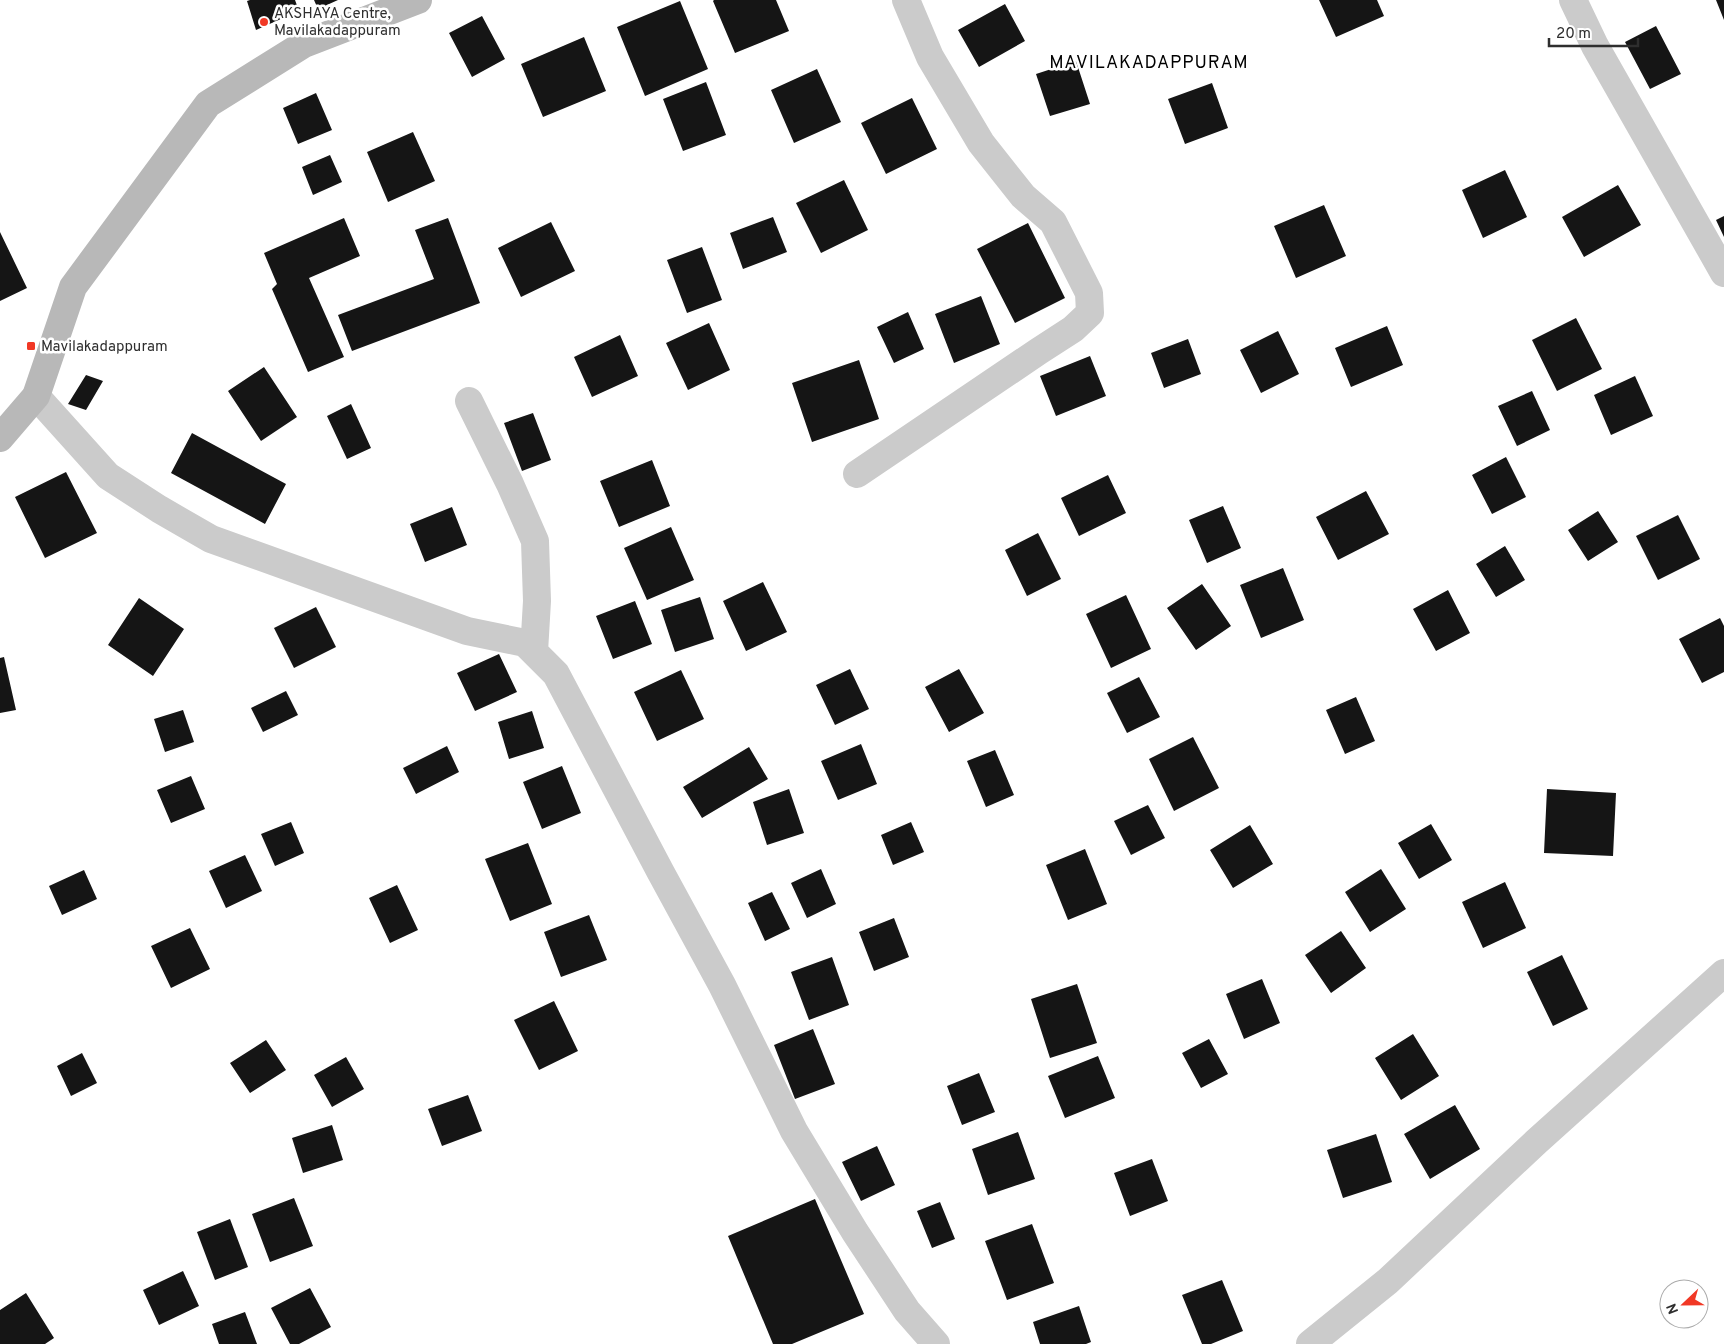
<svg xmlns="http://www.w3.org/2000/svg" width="1724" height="1344" viewBox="0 0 1724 1344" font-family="Overpass,sans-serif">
<rect width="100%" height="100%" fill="#fff"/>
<path fill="#151515" d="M 250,0 L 295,0 L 299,11 L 256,30 L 247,1 Z
M 314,0 L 338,0 L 318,9 Z
M 714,0 L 776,0 L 789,31 L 735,53 L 713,1 Z
M 1319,0 L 1377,0 L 1384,16 L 1336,37 Z
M 1716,0 L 1724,0 L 1724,20 Z
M 680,1 L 708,69 L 645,96 L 617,27 Z
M 1005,4 L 1025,41 L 979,67 L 958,30 Z
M 482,16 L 505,59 L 472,77 L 449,33 Z
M 1656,26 L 1681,74 L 1650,89 L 1625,42 Z
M 584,37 L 606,91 L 543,117 L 521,64 Z
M 1076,61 L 1090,104 L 1050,116 L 1036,74 Z
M 817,69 L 841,122 L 794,143 L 771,90 Z
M 706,82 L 726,135 L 683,151 L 663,99 Z
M 1212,83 L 1228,128 L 1185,144 L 1168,99 Z
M 316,93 L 332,130 L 298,144 L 283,108 Z
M 912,98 L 937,149 L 886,174 L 861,123 Z
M 413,132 L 435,181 L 388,202 L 367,152 Z
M 330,155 L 342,182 L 313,195 L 302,167 Z
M 1505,170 L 1527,217 L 1483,238 L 1462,190 Z
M 844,180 L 868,230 L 821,253 L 796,203 Z
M 1618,185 L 1641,225 L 1584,257 L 1562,217 Z
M 1324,205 L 1346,256 L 1296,278 L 1274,226 Z
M 1724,216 L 1724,237 L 1716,220 Z
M 773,217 L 787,252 L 743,269 L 730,233 Z
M 344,218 L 360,256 L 309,278 L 344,357 L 308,372 L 272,289 L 277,284 L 264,253 Z
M 448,218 L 480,303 L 352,351 L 338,315 L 434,279 L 415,230 Z
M 551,222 L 575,271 L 521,297 L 498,248 Z
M 1028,223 L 1065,298 L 1015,323 L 977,249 Z
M 0,232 L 27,288 L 0,301 Z
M 702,247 L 722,300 L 687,313 L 667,260 Z
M 981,296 L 1000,344 L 954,363 L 935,314 Z
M 908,312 L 924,349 L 894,363 L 877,327 Z
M 1576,318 L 1602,369 L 1557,391 L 1532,340 Z
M 709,323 L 730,370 L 688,390 L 666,343 Z
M 1387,326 L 1403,365 L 1351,387 L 1335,348 Z
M 1278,331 L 1299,374 L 1261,393 L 1240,350 Z
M 620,335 L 638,376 L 592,397 L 574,357 Z
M 1188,339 L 1201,374 L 1164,388 L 1151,353 Z
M 1090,356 L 1106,396 L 1056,416 L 1040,376 Z
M 859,360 L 879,419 L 812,442 L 792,383 Z
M 264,367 L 297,417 L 261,441 L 228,391 Z
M 86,375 L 103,381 L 86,410 L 68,404 Z
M 1635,376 L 1653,416 L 1611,435 L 1594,395 Z
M 1532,391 L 1550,430 L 1517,446 L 1498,406 Z
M 351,404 L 371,448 L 347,459 L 327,416 Z
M 533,413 L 551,460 L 522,471 L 504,423 Z
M 192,433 L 286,484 L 265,524 L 171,473 Z
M 1506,457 L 1526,497 L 1492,514 L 1472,475 Z
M 652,460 L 670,506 L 619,527 L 600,481 Z
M 66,472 L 97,533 L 45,558 L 15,497 Z
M 1108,475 L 1126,513 L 1079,536 L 1061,498 Z
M 1366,491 L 1389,534 L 1338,560 L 1316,517 Z
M 1223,506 L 1241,548 L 1207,563 L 1189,520 Z
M 452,507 L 467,545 L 425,562 L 410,524 Z
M 1598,511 L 1618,542 L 1588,561 L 1568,530 Z
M 1678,515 L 1700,559 L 1658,580 L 1636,536 Z
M 671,527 L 694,580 L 647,600 L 624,548 Z
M 1038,533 L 1061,579 L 1027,596 L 1005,550 Z
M 1505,546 L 1525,580 L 1496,597 L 1476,564 Z
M 1283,568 L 1304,620 L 1261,638 L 1240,585 Z
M 763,582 L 787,632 L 746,651 L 723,601 Z
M 1202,584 L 1231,626 L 1196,650 L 1167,608 Z
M 1448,590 L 1470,633 L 1436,651 L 1413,609 Z
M 1126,595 L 1151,649 L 1111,668 L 1086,614 Z
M 700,597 L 714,639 L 675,652 L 661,610 Z
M 139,598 L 184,629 L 153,676 L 108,645 Z
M 635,601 L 652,644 L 613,659 L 596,616 Z
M 316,607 L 336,647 L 294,668 L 274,628 Z
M 1720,618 L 1724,626 L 1724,672 L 1702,683 L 1679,639 Z
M 499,654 L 517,692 L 475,711 L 457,673 Z
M 4,657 L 16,710 L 0,713 L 0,658 Z
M 850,669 L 869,709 L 835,725 L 816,685 Z
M 959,669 L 984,713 L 949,732 L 925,687 Z
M 681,670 L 704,719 L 657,741 L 634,692 Z
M 1139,677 L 1160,717 L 1127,733 L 1107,693 Z
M 286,691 L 298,715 L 263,732 L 251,708 Z
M 1356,697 L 1375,741 L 1345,754 L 1326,710 Z
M 183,710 L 194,742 L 165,752 L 154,719 Z
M 532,711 L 544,748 L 509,759 L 498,722 Z
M 1193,737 L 1219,788 L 1174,811 L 1149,759 Z
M 861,744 L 877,784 L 838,800 L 821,761 Z
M 447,746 L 459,772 L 416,794 L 403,768 Z
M 749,747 L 768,779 L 702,818 L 683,787 Z
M 995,750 L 1014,795 L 986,807 L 967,761 Z
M 562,766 L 581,813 L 542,829 L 523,782 Z
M 191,776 L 205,809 L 171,823 L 157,790 Z
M 789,789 L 804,833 L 767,845 L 753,802 Z
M 1547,789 L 1616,793 L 1613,856 L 1544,853 Z
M 1148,805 L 1165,838 L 1131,855 L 1114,821 Z
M 291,822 L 304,853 L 275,866 L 261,834 Z
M 911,822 L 924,852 L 893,865 L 881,835 Z
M 1431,824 L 1452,860 L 1419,879 L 1398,843 Z
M 1250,825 L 1273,864 L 1233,888 L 1210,850 Z
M 528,843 L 552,904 L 510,921 L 485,859 Z
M 1085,849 L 1107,904 L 1068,920 L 1046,865 Z
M 245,855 L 262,891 L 226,908 L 209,871 Z
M 821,869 L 836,904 L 807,918 L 791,883 Z
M 1381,869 L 1406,909 L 1370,932 L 1345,892 Z
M 84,870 L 97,899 L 62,915 L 49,886 Z
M 1505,882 L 1526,928 L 1483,948 L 1462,902 Z
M 397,885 L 418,930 L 390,943 L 369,898 Z
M 772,892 L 790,929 L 765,941 L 748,903 Z
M 589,915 L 607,960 L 561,977 L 544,932 Z
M 894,918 L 909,957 L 874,971 L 859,932 Z
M 190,928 L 210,969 L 171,988 L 151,946 Z
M 1341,931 L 1366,968 L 1331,993 L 1305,955 Z
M 1562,955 L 1588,1009 L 1553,1026 L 1527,972 Z
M 832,957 L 849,1005 L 809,1020 L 791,972 Z
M 1262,979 L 1280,1023 L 1244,1039 L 1226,994 Z
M 1077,984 L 1097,1043 L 1050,1058 L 1031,999 Z
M 554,1001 L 578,1051 L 539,1070 L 514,1020 Z
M 813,1029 L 835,1084 L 795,1099 L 774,1045 Z
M 1413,1034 L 1439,1076 L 1401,1100 L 1375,1058 Z
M 1209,1039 L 1228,1074 L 1201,1088 L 1182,1053 Z
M 266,1040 L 286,1070 L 250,1093 L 230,1063 Z
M 82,1053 L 97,1083 L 71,1096 L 57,1066 Z
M 1098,1056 L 1115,1098 L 1065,1118 L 1048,1076 Z
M 346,1057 L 364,1089 L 332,1107 L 314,1075 Z
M 979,1073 L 995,1112 L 962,1125 L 947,1086 Z
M 468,1095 L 482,1131 L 442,1146 L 428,1109 Z
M 1455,1105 L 1480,1149 L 1430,1179 L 1404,1134 Z
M 332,1125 L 343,1160 L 303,1173 L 292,1138 Z
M 1018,1132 L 1035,1179 L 988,1195 L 972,1149 Z
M 1376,1134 L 1392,1182 L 1343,1198 L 1327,1150 Z
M 877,1146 L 895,1185 L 861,1201 L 842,1162 Z
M 1152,1159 L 1168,1201 L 1130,1216 L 1114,1173 Z
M 294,1198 L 313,1246 L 270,1262 L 252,1214 Z
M 815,1199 L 864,1314 L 792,1344 L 773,1344 L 728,1236 Z
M 940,1202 L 955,1239 L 932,1248 L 917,1211 Z
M 230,1219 L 248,1267 L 215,1280 L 197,1232 Z
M 1032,1224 L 1054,1283 L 1007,1300 L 985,1241 Z
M 183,1271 L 199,1306 L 159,1325 L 143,1290 Z
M 1222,1280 L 1243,1331 L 1211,1344 L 1202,1344 L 1182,1295 Z
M 310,1288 L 331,1327 L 299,1344 L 290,1344 L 271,1308 Z
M 26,1293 L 54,1338 L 45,1344 L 0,1344 L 0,1310 Z
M 1079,1306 L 1091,1342 L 1086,1344 L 1040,1344 L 1033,1322 Z
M 245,1312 L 257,1344 L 219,1344 L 212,1324 Z"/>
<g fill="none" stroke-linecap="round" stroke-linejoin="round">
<path stroke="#cbcbcb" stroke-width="28" d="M 1573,0 L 1595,46 L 1724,273
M 36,396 L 108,476 L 159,509 L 211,539 L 467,631 L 525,643 L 556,674 L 660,871 L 722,985 L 794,1131 L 855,1232 L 907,1311 L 936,1344
M 469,401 L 510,484 L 535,541 L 537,601 L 534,652
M 857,474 L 1039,351 L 1073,329 L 1090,313 L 1089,293 L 1053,222 L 1023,196 L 981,143 L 930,57 L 906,0
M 1310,1344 L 1388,1281 L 1536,1142 L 1724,973"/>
<path stroke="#b8b8b8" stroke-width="28" d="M 0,438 L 36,396 L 73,287 L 208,104 L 304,44 L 418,0"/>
</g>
<g fill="#f13825" stroke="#fff" stroke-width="2">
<circle cx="264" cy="22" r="5"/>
<rect x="26" y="341" width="10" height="10" rx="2.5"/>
</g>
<g text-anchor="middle" stroke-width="5" stroke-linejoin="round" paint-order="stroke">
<g font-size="15" fill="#2e2e2e" stroke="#fff" text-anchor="start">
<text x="274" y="18">AKSHAYA Centre,<tspan x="274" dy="17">Mavilakadappuram</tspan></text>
<text x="41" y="351">Mavilakadappuram</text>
</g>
<g font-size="18" letter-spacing="1" fill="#000" stroke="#fff">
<text x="1149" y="68">MAVILAKADAPPURAM</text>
</g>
</g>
<g transform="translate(1684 1304) rotate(248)"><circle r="24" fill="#ffffff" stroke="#ababab"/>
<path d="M0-4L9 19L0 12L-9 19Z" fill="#f13825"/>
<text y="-8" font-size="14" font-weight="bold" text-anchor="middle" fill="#2e2e2e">N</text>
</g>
<path d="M1549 38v8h89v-8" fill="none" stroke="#2e2e2e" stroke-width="2.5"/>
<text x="1556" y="38" font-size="15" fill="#2e2e2e" stroke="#ffffff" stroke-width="4" paint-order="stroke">20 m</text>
</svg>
